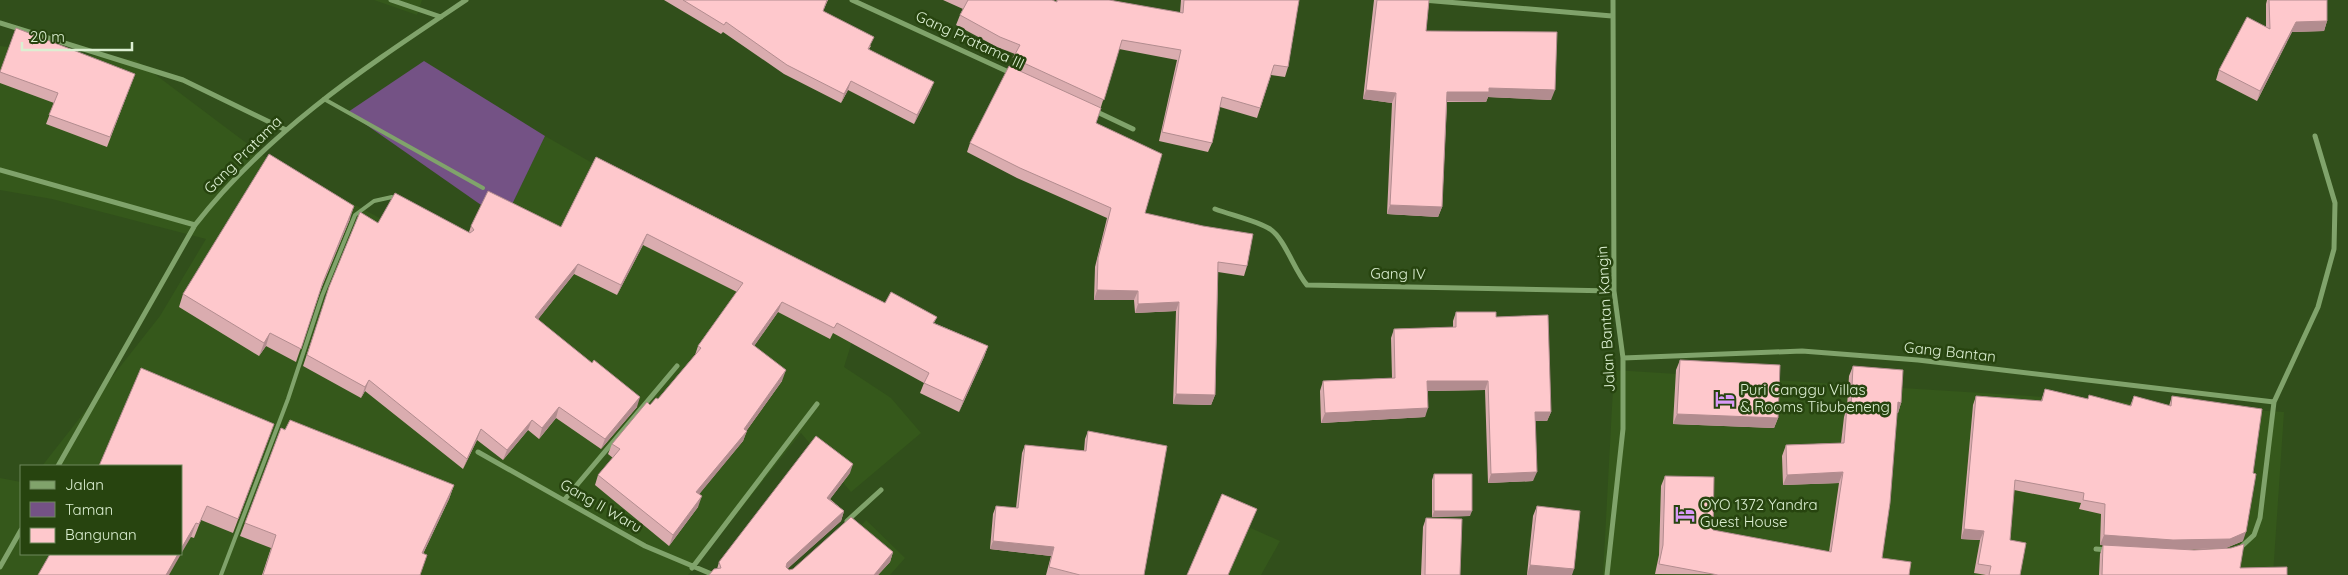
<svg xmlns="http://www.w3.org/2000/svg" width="2348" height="575" viewBox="0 0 2348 575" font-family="Quicksand,sans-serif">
<rect width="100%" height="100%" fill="#314f1b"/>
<path fill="#35581b" d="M 374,0 L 422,0 L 417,15 Z
M 0,46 L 136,60 L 269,160 L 376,216 L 463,270 L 504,221 L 545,136 L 860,316 L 844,367 L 891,398 L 921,433 L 851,492 L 801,433 L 688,575 L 0,575 L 0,478 L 21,482 L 21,554 L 181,554 L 181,466 L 42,466 L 160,316 L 206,239 L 52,199 L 0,190 Z
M 1614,370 L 2284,412 L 2273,575 L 1603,575 Z
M 1226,517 L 1280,541 L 1261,575 L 1199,575 Z
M 866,520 L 905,558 L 890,575 L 817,575 Z"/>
<path fill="#745285" d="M 424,61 L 545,136 L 504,221 L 348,112 Z"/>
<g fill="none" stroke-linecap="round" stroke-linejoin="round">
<path stroke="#80a36b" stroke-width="4" d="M 324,99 L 483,188
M 221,575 L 288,399 L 322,296 L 355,215 L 374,201 L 392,197 L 396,199"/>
<path stroke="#80a36b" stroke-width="5" d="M 391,0 L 441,17
M 852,0 L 1013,74
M 1423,0 L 1612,16
M 0,23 L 183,80 L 286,130
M 1095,111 L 1133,129
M 0,170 L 195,225
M 1215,209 C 1231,215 1257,221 1270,229 C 1285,239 1294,270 1307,285 L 1614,291
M 1623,358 L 1802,351 L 1918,360 L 2274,402
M 478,452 L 645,546 L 714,575
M 58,466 L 195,225 C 270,129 366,67 466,0
M 565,499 L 677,366
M 847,521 L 881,490
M 2240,548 L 2254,535 L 2260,518 L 2274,402 L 2318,307 L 2334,249 L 2335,203 L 2315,136
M 2096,549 L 2108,550
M 0,567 L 21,530
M 692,568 L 817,404
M 1607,575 L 1623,429 L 1623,358 L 1614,291 L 1613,0"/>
</g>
<path fill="#daacaf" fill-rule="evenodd" d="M 664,0 L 828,0 L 823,11 L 871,46 L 869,49 L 930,92 L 914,124 L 848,90 L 841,103 L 784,74 L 723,32 L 721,34 Z
M 943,0 L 1052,0 L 1056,2 L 1057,0 L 1109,0 L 1180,13 L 1181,0 L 1299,0 L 1288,67 L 1285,77 L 1271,75 L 1257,118 L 1220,107 L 1212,143 L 1208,152 L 1159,141 L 1177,60 L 1119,49 L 1096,123 L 1145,213 L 1247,266 L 1244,276 L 1218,272 L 1215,395 L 1211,405 L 1173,404 L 1176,311 L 1135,313 L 1134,300 L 1094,300 L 1095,267 L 1107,218 L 1017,178 L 967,152 L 970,143 L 1010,66 L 1015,54 L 997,47 L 956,25 L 960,15 L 963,9 Z
M 1374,0 L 1429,0 L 1426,31 L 1551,100 L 1488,97 L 1486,102 L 1447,102 L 1442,207 L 1438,217 L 1387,214 L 1392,103 L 1363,99 Z
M 2267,0 L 2269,0 L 2327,21 L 2324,31 L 2292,32 L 2257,101 L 2216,80 L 2219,70 L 2266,27 L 2266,4 Z
M 0,72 L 135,74 L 107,147 L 46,124 L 54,103 L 0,83 Z
M 596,157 L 885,303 L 937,317 L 934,323 L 988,346 L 984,357 L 959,412 L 920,393 L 924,383 L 833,333 L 830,339 L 778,312 L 754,346 L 782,381 L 747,430 L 743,441 L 699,494 L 698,507 L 669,546 L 595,485 L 598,475 L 613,458 L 608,454 L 612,444 L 650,405 L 658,399 L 695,355 L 698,346 L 737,292 L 643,245 L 617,295 L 574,274 L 538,319 L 637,407 L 601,449 L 556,418 L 539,439 L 528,430 L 503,460 L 477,440 L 463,469 L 365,391 L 361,398 L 303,366 L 326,297 L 378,223 L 469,232 L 471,226 L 561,227 Z
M 350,219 L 321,289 L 296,362 L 266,346 L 259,356 L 179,307 L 183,294 Z
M 1456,312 L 1496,317 L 1551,412 L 1547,421 L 1535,421 L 1533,481 L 1488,483 L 1485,390 L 1428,391 L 1425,417 L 1321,423 L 1320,391 L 1323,381 L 1392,378 L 1391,338 L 1394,329 L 1453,327 L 1453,321 Z
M 1680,360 L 1778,418 L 1774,428 L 1673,424 L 1676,370 Z
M 1853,366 L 1901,403 L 1898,413 L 1897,413 L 1882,558 L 1909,575 L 1655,574 L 1659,555 L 1661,486 L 1665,476 L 1713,530 L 1829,552 L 1839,483 L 1783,485 L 1782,456 L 1786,445 L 1841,443 L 1844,417 L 1847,407 L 1849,376 Z
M 2045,389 L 2088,399 L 2130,406 L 2134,396 L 2169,406 L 2172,396 L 2243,541 L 2226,548 L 2240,568 L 2287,575 L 2099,575 L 2100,554 L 2103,545 L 2100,545 L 2101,514 L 2079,509 L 2081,503 L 2014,490 L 2010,540 L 2020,575 L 1986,575 L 1974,573 L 1980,540 L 1961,539 L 1973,405 L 1976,396 L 2041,401 ZM 2226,548 L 2194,550 L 2182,550 Z
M 274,424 L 233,533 L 201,520 L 194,538 L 191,537 L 102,462 Z
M 281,428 L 454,485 L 449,499 L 423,554 L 420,575 L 262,575 L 271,548 L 240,536 Z
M 1088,431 L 1144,575 L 1046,575 L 1051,556 L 990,549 L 993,514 L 996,506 L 1016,508 L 1022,453 L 1025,445 L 1084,451 L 1085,439 Z
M 850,473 L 830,499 L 844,511 L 841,521 L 788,568 L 789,570 L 893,552 L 890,562 L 878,575 L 709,575 L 717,569 L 719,562 Z
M 1434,474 L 1470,516 L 1432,517 L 1432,480 Z
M 1537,506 L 1572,575 L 1527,575 L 1533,516 Z
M 1426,518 L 1460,575 L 1421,575 L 1423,527 Z"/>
<path fill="#b28c8f" d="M 2327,21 L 2324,31 L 2292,32 L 2257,101 L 2260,91 L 2296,22 Z
M 851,81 L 848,90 L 841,103 L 844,94 Z
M 934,82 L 930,92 L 914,124 L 917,115 Z
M 1489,88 L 1555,90 L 1551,100 L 1488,97 L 1486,102 L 1444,101 L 1447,92 Z
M 1366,90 L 1396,93 L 1392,103 L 1363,99 Z
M 1390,205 L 1442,207 L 1438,217 L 1387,214 Z
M 354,206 L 350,219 L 318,295 L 323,282 Z
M 647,234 L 643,245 L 617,295 L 621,285 Z
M 578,264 L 574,274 L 532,327 L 535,317 Z
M 1097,290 L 1138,291 L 1134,300 L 1094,300 Z
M 782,302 L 778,312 L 748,355 L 752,344 Z
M 1179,302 L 1176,311 L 1135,313 L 1138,304 Z
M 270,333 L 266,346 L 259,356 L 264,343 Z
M 988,346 L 984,357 L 959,412 L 963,401 Z
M 786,370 L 782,381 L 742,437 L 747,431 L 743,441 L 692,503 L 696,492 L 744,429 Z
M 369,380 L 365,391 L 361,398 L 365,387 Z
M 1427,381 L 1488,381 L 1485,390 L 1424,391 Z
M 1176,394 L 1215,395 L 1211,405 L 1173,404 Z
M 640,397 L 637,407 L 601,449 L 605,439 Z
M 1898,402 L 1901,403 L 1898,413 L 1894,413 Z
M 559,407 L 556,418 L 539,439 L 542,428 Z
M 1428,408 L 1425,417 L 1321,423 L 1325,413 Z
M 1535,412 L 1551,412 L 1547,421 L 1531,421 Z
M 1677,414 L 1778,418 L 1774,428 L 1673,424 Z
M 532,420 L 528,430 L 503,460 L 507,450 Z
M 481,429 L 477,440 L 463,469 L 467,459 Z
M 853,464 L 850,473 L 824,507 L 827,498 Z
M 1537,472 L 1533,481 L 1488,483 L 1491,474 Z
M 1843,472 L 1839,483 L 1783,485 L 1787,475 Z
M 454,485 L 449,499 L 417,566 L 422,553 Z
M 702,496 L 698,507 L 669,546 L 673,535 Z
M 844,511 L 841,521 L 784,572 L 787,563 Z
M 1434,511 L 1472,511 L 1470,516 L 1432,517 Z
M 196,523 L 191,537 L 181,554 L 181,549 Z
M 1964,529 L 1984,531 L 1980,540 L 1961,539 Z
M 2246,532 L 2243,541 L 2226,548 L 2170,550 L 2100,545 L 2104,535 Z
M 993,541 L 1054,547 L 1051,556 L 990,549 Z
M 893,552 L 890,562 L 878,575 L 874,575 Z
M 178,554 L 181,554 L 169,575 L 166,575 Z
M 1530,565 L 1574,569 L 1572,575 L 1527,575 Z"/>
<path fill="#fec8cc" stroke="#b28c8f" d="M 683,0 L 827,0 L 823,11 L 874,37 L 868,49 L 934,82 L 917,115 L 851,81 L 844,94 L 787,65 L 726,22 L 724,25 Z
M 968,0 L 1052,0 L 1057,2 L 1057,0 L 1109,0 L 1183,13 L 1184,0 L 1299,0 L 1288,67 L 1274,65 L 1260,108 L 1222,97 L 1212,143 L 1162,132 L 1181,50 L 1122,40 L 1104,100 L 1013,58 L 1020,45 L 1000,37 L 960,15 Z
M 1377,0 L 1429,0 L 1426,31 L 1557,32 L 1555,90 L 1489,88 L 1489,92 L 1447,92 L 1442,207 L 1390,205 L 1396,93 L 1366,90 Z
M 2269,0 L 2327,0 L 2327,21 L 2296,22 L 2260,91 L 2219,70 L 2247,17 L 2270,29 Z
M 16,28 L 135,74 L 110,137 L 49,115 L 58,93 L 0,72 Z
M 1009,66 L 1101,108 L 1096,123 L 1162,154 L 1145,213 L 1203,226 L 1253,234 L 1247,266 L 1218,262 L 1215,395 L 1176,394 L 1179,302 L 1138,304 L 1138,291 L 1097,290 L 1098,258 L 1111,208 L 1020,168 L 970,143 Z
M 269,154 L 354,206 L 323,282 L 301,349 L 270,333 L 264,343 L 183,294 Z
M 596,157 L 885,303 L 891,292 L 937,317 L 933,323 L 988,346 L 963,401 L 924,383 L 929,373 L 837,323 L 834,328 L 782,302 L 752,344 L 786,370 L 744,429 L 747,431 L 696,492 L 702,496 L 673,535 L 598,475 L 620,449 L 612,444 L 647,402 L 650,405 L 656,398 L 658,399 L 701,348 L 698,346 L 743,283 L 647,234 L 621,285 L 578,264 L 535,317 L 592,363 L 594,360 L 640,397 L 605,439 L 559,407 L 542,428 L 532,420 L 507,450 L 481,429 L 467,459 L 369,380 L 365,387 L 307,355 L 329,287 L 360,212 L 378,223 L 395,193 L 470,233 L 474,230 L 471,226 L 488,191 L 561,227 Z
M 1456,312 L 1496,312 L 1496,317 L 1548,315 L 1551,412 L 1535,412 L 1537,472 L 1491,474 L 1488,381 L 1427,381 L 1428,408 L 1325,413 L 1323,381 L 1395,378 L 1394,329 L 1456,327 Z
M 1680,360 L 1780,365 L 1778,418 L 1677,414 Z
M 1853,366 L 1903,370 L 1901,403 L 1898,402 L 1890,503 L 1882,558 L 1911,562 L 1909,575 L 1718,575 L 1659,564 L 1663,545 L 1665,476 L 1714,477 L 1713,530 L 1831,552 L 1843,472 L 1787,475 L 1786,445 L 1844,443 L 1847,407 L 1851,407 Z
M 141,368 L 274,424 L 238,519 L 207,506 L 199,524 L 196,523 L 181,549 L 181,466 L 99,466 Z
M 2045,389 L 2088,399 L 2089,395 L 2131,406 L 2134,396 L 2171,406 L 2172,396 L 2262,409 L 2253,473 L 2256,474 L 2246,532 L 2230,539 L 2173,540 L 2104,535 L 2105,504 L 2083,500 L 2084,493 L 2015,480 L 2010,540 L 2026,543 L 2020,575 L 1989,575 L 1991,566 L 1978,564 L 1984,531 L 1964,529 L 1976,396 L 2042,401 Z
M 290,420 L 454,485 L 422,553 L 427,555 L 420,575 L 263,575 L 276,535 L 245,523 L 281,428 L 285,430 Z
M 1088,431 L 1167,446 L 1144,575 L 1080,575 L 1049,567 L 1054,547 L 993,541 L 996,506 L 1018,508 L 1025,445 L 1086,451 Z
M 816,436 L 853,464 L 827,498 L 844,511 L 787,563 L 786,567 L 789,570 L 793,569 L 851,517 L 893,552 L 874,575 L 709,575 L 714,569 L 721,568 L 719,562 Z
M 1434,474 L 1472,474 L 1472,511 L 1434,511 Z
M 1222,494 L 1257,509 L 1228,575 L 1187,575 Z
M 1537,506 L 1580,511 L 1574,569 L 1530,565 Z
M 1426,518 L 1462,519 L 1460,575 L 1425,575 Z
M 2244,544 L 2240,568 L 2287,567 L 2287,575 L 2102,575 L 2103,545 L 2194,550 L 2231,548 Z
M 50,554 L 178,554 L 166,575 L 38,575 Z"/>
<defs>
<symbol id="hotel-bare" viewBox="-9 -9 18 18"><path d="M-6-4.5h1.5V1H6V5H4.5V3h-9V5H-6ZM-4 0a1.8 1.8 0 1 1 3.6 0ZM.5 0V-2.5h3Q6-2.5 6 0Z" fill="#d99af7" stroke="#27440f" stroke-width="2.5" paint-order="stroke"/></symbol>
</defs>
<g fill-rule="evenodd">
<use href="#hotel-bare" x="1711" y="385" width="28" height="28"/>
<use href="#hotel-bare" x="1671" y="500" width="28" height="28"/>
</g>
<g text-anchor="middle" stroke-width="5" stroke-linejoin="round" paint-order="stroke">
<g font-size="15" fill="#dcefd2" stroke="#27440f">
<text transform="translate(970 40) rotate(25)" y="5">Gang Pratama III</text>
<text transform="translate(243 155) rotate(-45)" y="5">Gang Pratama</text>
<text transform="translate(1398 274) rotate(1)" y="5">Gang IV</text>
<text transform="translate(1606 319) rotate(-93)" y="5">Jalan Bantan Kangin</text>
<text transform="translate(1950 352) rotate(6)" y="5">Gang Bantan</text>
<text transform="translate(601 506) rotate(30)" y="5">Gang II Waru</text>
</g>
<g font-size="15" fill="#dcefd2" stroke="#27440f" text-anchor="start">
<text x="1740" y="395">Puri Canggu Villas<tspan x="1740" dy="17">&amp; Rooms Tibubeneng</tspan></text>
<text x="1700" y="510">OYO 1372 Yandra<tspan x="1700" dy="17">Guest House</tspan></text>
</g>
</g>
<rect x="20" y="465" width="162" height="90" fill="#27440f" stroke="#6f885d"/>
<rect x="30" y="481" width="25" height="8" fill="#80a36b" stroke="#6f885d"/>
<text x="65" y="490" font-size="15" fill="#dcefd2">Jalan</text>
<rect x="30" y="502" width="25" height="15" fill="#745285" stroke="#6f885d"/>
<text x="65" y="515" font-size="15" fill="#dcefd2">Taman</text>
<rect x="30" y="528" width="25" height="15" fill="#fec8cc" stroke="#6f885d"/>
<text x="65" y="540" font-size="15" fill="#dcefd2">Bangunan</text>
<path d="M22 42v8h110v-8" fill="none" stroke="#dcefd2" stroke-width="2.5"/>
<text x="30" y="42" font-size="15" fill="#dcefd2" stroke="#27440f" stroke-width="4" paint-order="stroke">20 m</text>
</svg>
